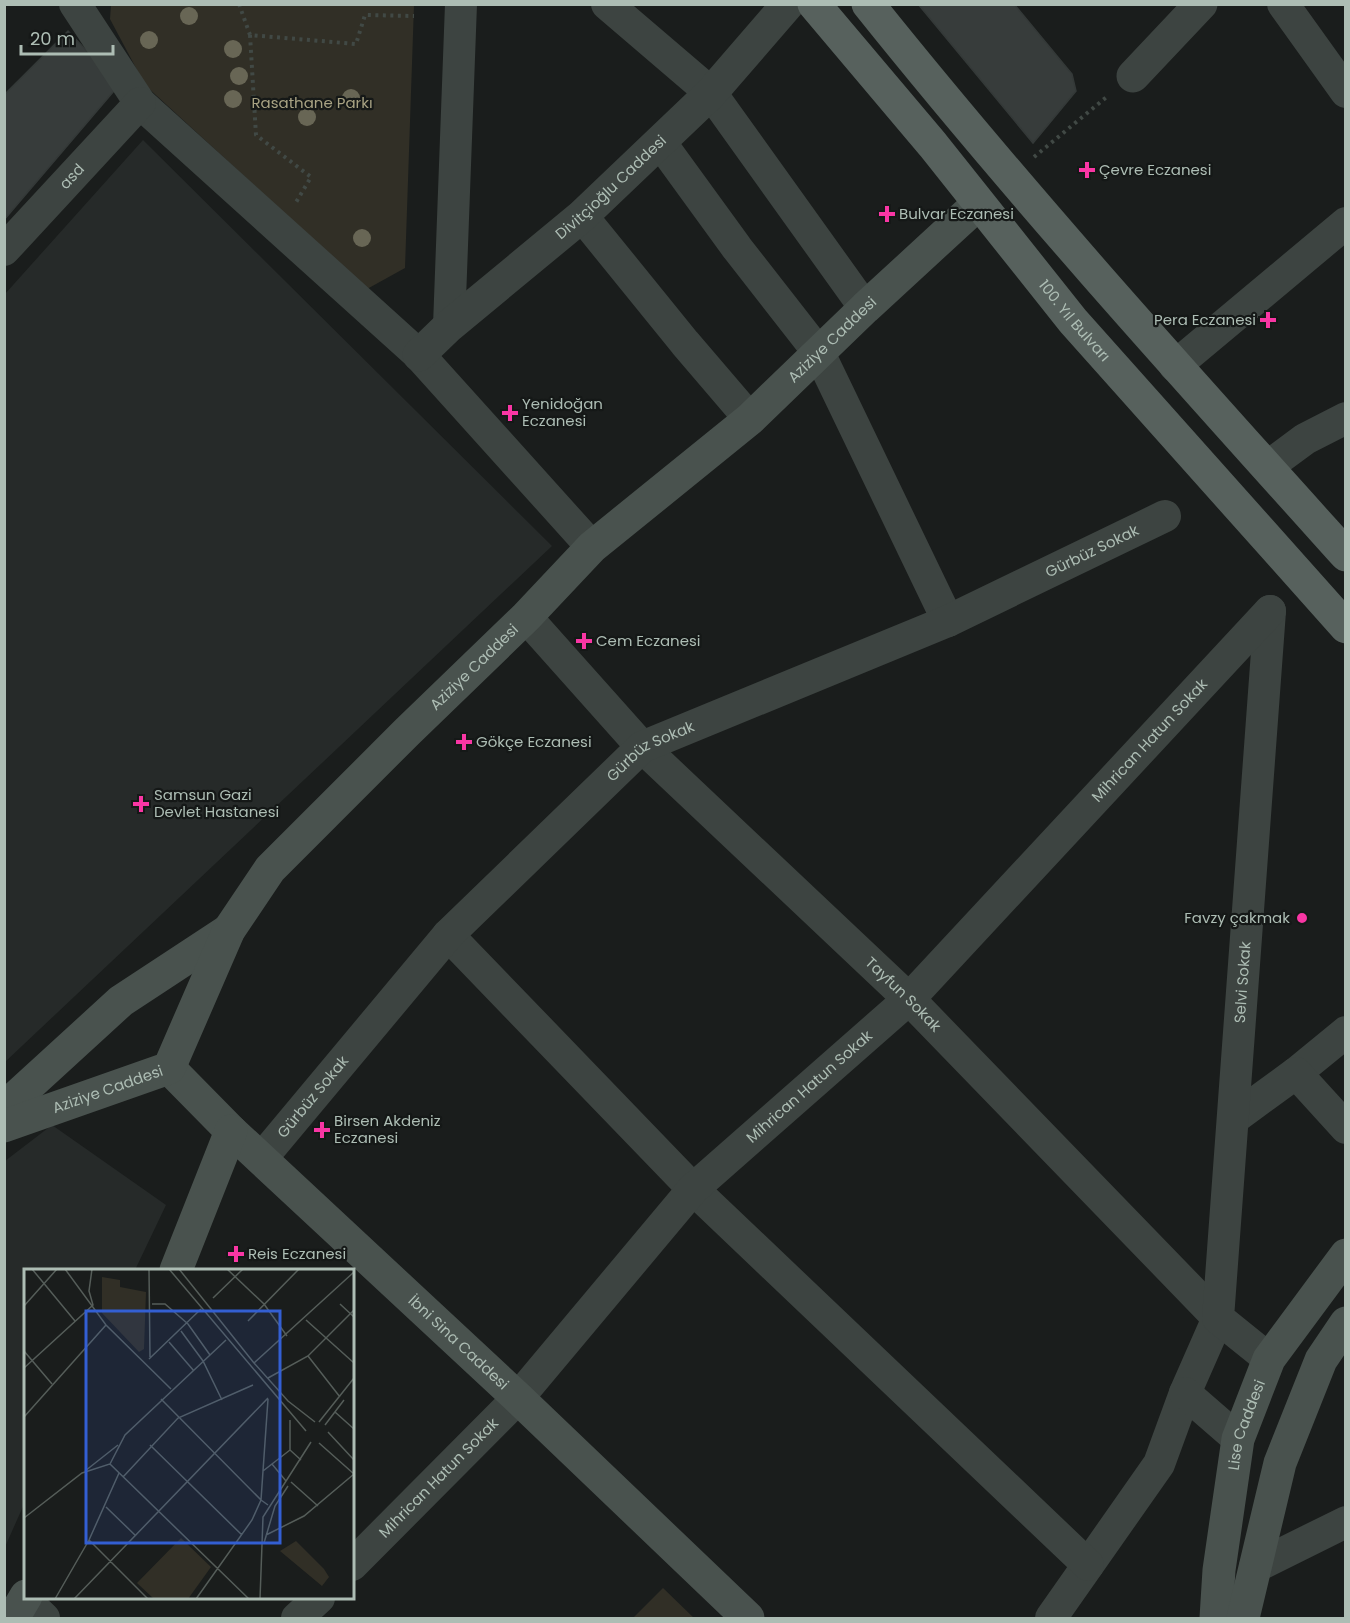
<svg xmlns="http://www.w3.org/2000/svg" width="1350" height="1623" viewBox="0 0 1350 1623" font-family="Poppins,sans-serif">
<rect width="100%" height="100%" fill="#1a1d1c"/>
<path fill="#262a29" d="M 143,140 L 552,546 L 5,1062 L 5,294 Z
M 52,1125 L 166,1205 L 135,1270 L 26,1270 L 25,1502 L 5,1547 L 5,1161 Z"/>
<path fill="#312f26" d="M 111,5 L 414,5 L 405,268 L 367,289 L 145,85 L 110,19 Z
M 663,1588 L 694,1618 L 633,1618 Z"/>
<path fill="#373c3b" stroke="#343938" stroke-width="1.5" d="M 918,4 L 1014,4 L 1072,74 L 1076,91 L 1033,143 Z
M 68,31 L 119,85 L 4,220 L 4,95 Z"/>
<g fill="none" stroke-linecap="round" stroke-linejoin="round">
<path stroke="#414945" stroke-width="4" stroke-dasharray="3 4.5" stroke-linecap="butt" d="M 239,4 L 250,35 L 356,44 L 365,15 L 414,16
M 250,35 L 256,135 L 311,177 L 295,204
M 1034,157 L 1109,95"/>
<g stroke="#3d4441" stroke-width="32">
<path d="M 75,4 L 140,103 L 419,355 L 592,547"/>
<path d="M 607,4 L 711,93 L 865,308"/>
<path d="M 1283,4 L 1346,92"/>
<path d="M 660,142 L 737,248 L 819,353 L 948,621"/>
<path d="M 582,216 L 685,343 L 750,419"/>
<path id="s1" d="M 4,250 L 140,103"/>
<path d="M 449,326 L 461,4"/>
<path d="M 1175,366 L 1346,223"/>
<path d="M 1267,467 L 1305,439 L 1346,418"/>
<path id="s2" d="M 526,617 L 642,747 L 909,999 L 1218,1318 L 1185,1393 L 1159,1464 L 1051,1618"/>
<path d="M 448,935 L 693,1189 L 1088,1565"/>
<path d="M 1296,1073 L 1346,1032"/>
<path d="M 1233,1119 L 1296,1073 L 1346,1128"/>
<path id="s3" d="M 261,1159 L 448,935 L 642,747 L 948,621 L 1165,516"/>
<path id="s4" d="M 1269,1359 L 1218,1318 L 1270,611"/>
<path d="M 1185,1393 L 1238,1439"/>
<path id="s5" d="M 352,1565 L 518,1398 L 693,1189 L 909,999 L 1270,611"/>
<path d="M 1255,1567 L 1346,1522"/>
<path d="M 24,1599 L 44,1618"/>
<path d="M 297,1618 L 319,1598"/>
</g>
<g stroke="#3d4441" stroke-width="33">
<path d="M 1133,76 L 1201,4"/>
<path id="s6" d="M 419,355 L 449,326 L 582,216 L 711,93 L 788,4"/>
</g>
<g stroke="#49524e" stroke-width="33">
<path id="s7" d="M 169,1068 L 231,1131 L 518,1398 L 748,1618"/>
<path d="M 4,1108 L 121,1001 L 229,930"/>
<path id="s8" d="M 4,1126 L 169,1068 L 229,930 L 270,869 L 407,732 L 526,617 L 592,547 L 750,419 L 865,308 L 978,204"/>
<path d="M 176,1270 L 231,1131"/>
<path d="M 13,1618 L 26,1596"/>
<path id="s9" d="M 1216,1618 L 1219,1570 L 1238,1439 L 1269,1359 L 1346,1255"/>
<path d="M 1243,1618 L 1280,1463 L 1321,1360 L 1346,1323"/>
</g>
<g stroke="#57615d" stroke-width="33">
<path id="s10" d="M 814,4 L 933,145 L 1073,321 L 1346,627"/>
<path d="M 868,4 C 1020,194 1183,374 1346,555"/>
</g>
</g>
<g fill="#686655">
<circle cx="189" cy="16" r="9"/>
<circle cx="149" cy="40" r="9"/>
<circle cx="233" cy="49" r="9"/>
<circle cx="239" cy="76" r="9"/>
<circle cx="351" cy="98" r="9"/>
<circle cx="233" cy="99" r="9"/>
<circle cx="307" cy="117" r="9"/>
<circle cx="362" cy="238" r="9"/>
</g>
<g fill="#f936a4" stroke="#151817" stroke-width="2">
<path d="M1084 161h6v6h6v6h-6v6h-6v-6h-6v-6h6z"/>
<path d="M884 205h6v6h6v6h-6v6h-6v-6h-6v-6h6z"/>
<path d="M1265 311h6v6h6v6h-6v6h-6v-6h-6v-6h6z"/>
<path d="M507 404h6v6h6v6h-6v6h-6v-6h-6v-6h6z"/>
<path d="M581 632h6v6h6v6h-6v6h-6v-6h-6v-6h6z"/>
<path d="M461 733h6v6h6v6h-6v6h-6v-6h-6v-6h6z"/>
<path d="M138 795h6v6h6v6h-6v6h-6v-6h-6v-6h6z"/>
<circle cx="1302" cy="918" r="6"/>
<path d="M319 1121h6v6h6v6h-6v6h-6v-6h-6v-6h6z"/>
<path d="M233 1245h6v6h6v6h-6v6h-6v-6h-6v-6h6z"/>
</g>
<g text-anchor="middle" stroke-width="4.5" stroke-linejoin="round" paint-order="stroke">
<g font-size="15" fill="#a8a283" stroke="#151817">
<text x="312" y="108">Rasathane Parkı</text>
</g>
<g font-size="15" fill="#adbdb4" stroke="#151817" text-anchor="start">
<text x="1099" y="175">Çevre Eczanesi</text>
<text x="899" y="219">Bulvar Eczanesi</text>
<text x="1256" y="325" text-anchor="end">Pera Eczanesi</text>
<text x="522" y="409">Yenidoğan<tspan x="522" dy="17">Eczanesi</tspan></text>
<text x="596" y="646">Cem Eczanesi</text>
<text x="476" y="747">Gökçe Eczanesi</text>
<text x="154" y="800">Samsun Gazi<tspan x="154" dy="17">Devlet Hastanesi</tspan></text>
<text x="1290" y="923" text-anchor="end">Favzy çakmak</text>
<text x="334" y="1126">Birsen Akdeniz<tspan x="334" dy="17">Eczanesi</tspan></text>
<text x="248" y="1259">Reis Eczanesi</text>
</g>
<g font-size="15" fill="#adbdb4" stroke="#151817">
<text dy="5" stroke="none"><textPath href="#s1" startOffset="100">asd</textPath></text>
<text dy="5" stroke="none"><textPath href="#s6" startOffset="255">Divitçioğlu Caddesi</textPath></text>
<text dy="5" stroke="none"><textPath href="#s10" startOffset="410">100. Yıl Bulvarı</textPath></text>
<text dy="5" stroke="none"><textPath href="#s8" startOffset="1172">Aziziye Caddesi</textPath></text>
<text dy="5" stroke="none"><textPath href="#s3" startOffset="1053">Gürbüz Sokak</textPath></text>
<text dy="5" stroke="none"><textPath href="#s8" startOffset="686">Aziziye Caddesi</textPath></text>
<text dy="5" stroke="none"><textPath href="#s5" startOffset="1149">Mihrican Hatun Sokak</textPath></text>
<text dy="5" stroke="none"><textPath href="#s3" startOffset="567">Gürbüz Sokak</textPath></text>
<text dy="5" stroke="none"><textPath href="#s4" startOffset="402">Selvi Sokak</textPath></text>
<text dy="5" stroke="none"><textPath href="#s2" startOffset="534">Tayfun Sokak</textPath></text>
<text dy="5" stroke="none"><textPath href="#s5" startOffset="663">Mihrican Hatun Sokak</textPath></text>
<text dy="5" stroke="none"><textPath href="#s8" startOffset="110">Aziziye Caddesi</textPath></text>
<text dy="5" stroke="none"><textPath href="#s3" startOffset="81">Gürbüz Sokak</textPath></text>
<text dy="5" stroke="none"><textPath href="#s7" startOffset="399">İbni Sina Caddesi</textPath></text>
<text dy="5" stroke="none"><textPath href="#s9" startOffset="196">Lise Caddesi</textPath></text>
<text dy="5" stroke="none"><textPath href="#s5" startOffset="123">Mihrican Hatun Sokak</textPath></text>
</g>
</g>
<g transform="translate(24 1269)">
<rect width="330" height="330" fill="#1a1d1c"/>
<path d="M 78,8 L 96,11 L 96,18 L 122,23 L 120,80 L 115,83 L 78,44 ZM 157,269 L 187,298 L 164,330 L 130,330 L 113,314 ZM 272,272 L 300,300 L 305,308 L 298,317 L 256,282 Z" fill="#312f26"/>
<path fill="none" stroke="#555d59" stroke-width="1.5" d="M 8,0 L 51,52M 41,0 L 82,56 L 147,120M 125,0 L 126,88M 145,0 L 282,162M 155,0 L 230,94 L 264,132 L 291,153M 203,0 L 240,35 L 263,67M 189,29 L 219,0M 128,35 L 141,35 L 164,55 L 186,86M 316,35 L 330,48M 0,37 L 33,0M 282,51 L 330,94M 224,52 L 275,0M 157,62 L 179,92 L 198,131M 145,73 L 170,102M 0,82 L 28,115M 284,87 L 316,128M 125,90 L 177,40M 230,94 L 330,3M 0,99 L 69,36 L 65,22 L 68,0M 244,109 L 284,87 L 330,41M 137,130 L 237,231 L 228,251 L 172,330M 311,143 L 330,160M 0,148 L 82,56M 266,151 L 266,181 L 277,191M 295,153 L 330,109M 301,156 L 320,131M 304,163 L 330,191M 295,174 L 330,205M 126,176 L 218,266M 86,195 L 225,330M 248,195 L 266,181M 61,202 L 94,176M 239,202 L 248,195 L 262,212M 99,208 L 154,149 L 229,116M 267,213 L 294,237M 244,236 L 237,231 L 244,130M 82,238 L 112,267M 0,249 L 58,204 L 86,195 L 101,166 L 202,71M 242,266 L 280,247 L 330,205M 65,271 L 124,330M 240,274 L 251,237 L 264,217M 31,330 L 65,271 L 95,204M 50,330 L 244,129M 236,330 L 239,248 L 287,173"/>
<path fill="#335fd3" fill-opacity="0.15" stroke="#335fd3" stroke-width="3" d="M 62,42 L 256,42 L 256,274 L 62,274 Z"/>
<rect width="330" height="330" fill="none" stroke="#adbdb4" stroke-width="3"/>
</g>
<rect width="1350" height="1623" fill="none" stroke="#adbdb4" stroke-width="12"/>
<path d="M21 45v9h92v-9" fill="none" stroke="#adbdb4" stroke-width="3"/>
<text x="30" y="45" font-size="18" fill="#adbdb4" stroke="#151817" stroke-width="4.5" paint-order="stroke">20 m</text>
</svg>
